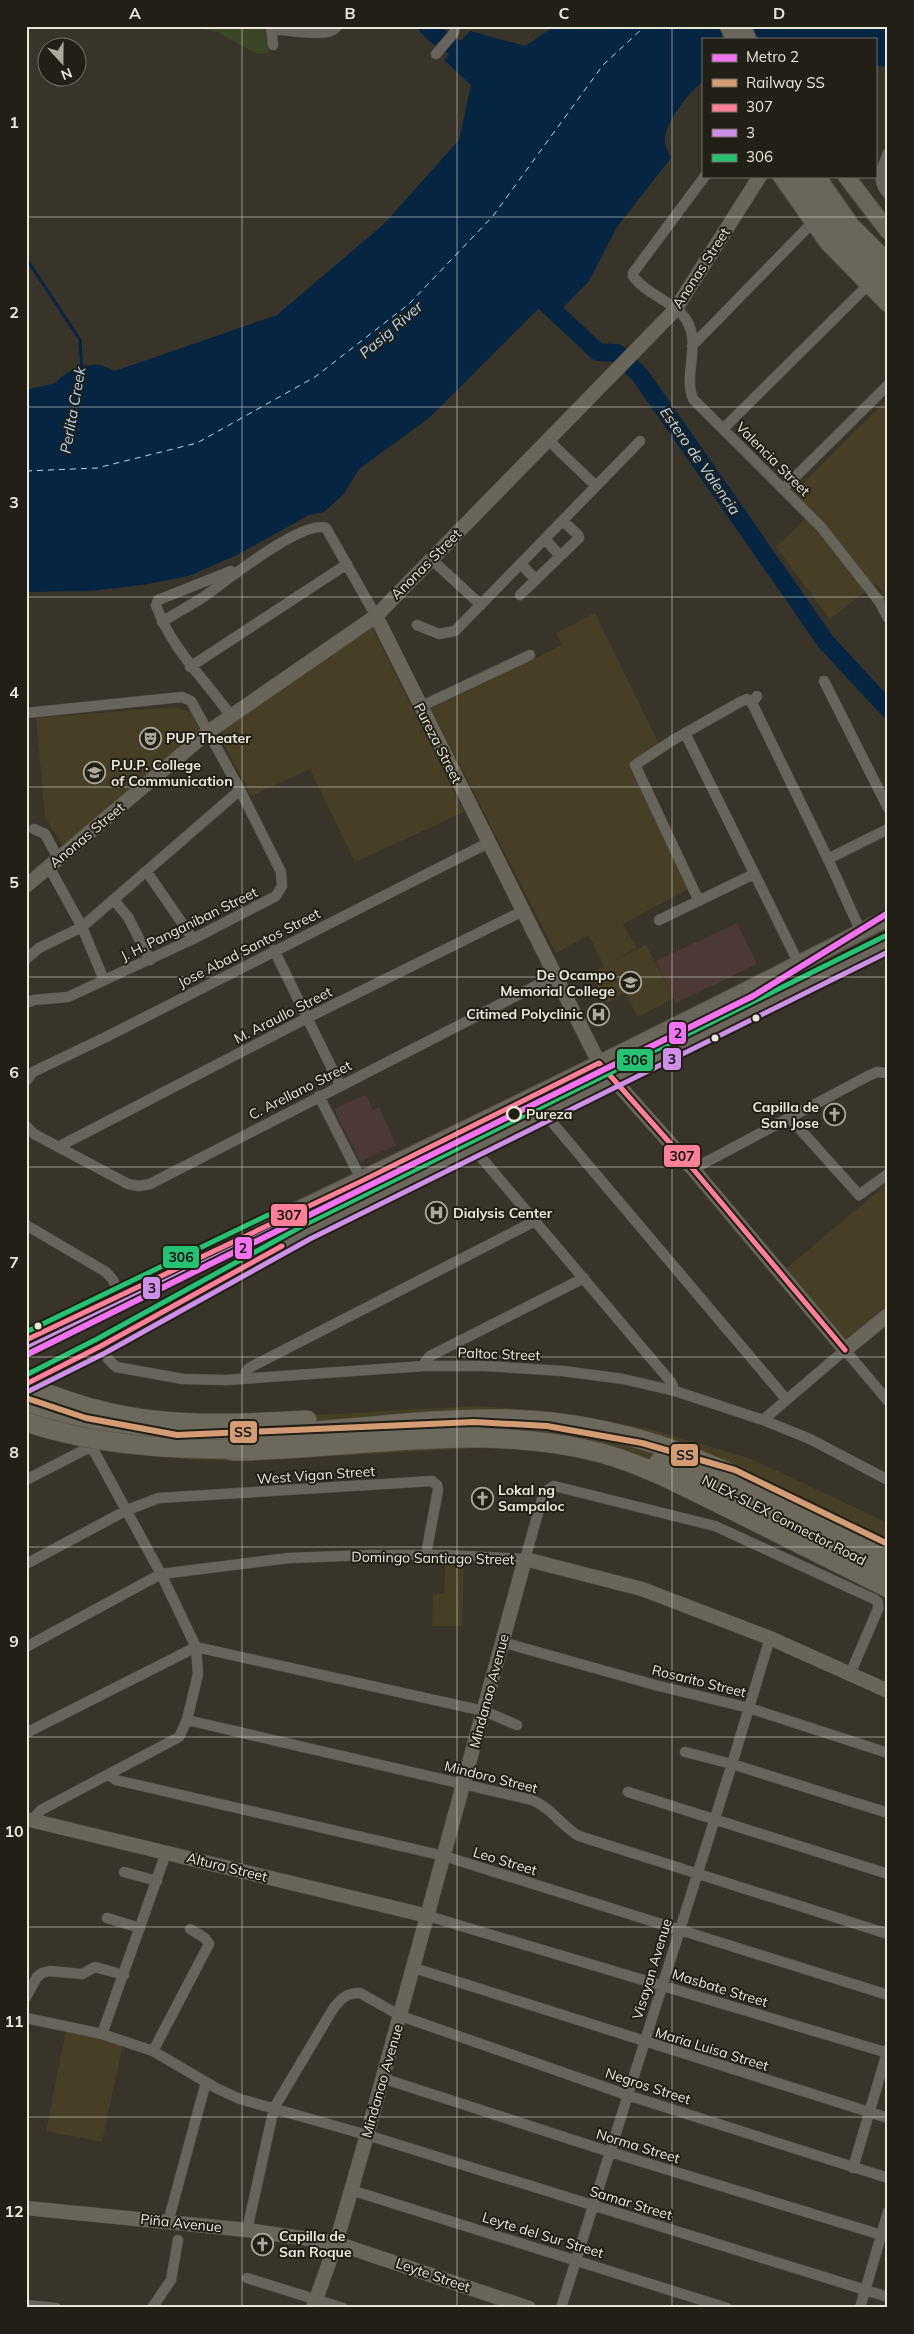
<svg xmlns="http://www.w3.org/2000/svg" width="914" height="2334" viewBox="0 0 914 2334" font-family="Mulish,sans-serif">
<rect width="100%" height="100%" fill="#39342a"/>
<path fill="#4c3935" d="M 737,923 L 757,964 L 676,1003 L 656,961 Z
M 366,1095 L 373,1110 L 379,1107 L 396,1145 L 360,1162 L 334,1109 Z"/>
<path fill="#473e26" d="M 888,398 L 888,600 L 876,583 L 830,619 L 776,547 L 812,513 L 795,496 L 798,488 Z
M 595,613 L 660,746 L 630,761 L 629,767 L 690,888 L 623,924 L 637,948 L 610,963 L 646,945 L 674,998 L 638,1017 L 625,993 L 606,1003 L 591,973 L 604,966 L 589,935 L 556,953 L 431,709 L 562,645 L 556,633 Z
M 371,625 L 464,812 L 355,862 L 310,769 L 251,796 L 224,744 L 222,725 Z
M 175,707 L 191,712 L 200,730 L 63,846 L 45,817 L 36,718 Z
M 888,1183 L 888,1309 L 848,1342 L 786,1269 Z
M 45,1389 L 135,1412 L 282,1417 L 475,1406 L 549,1411 L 646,1428 L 752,1459 L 888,1523 L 888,1558 L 639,1464 L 532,1449 L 475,1448 L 249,1461 L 194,1460 L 128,1453 L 26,1420 L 26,1398 Z
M 445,1565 L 464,1565 L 462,1626 L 432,1626 L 433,1594 L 444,1594 Z
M 66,2031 L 123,2044 L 102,2142 L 46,2131 Z"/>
<path fill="#3b4626" d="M 183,26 L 252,26 L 264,29 L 269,53 L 257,54 L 217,32 Z"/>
<path fill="#052543" d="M 555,26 L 888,26 L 888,67 L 875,66 L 875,39 L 703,39 L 703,82 C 690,90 665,123 665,139 C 664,145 669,153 671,158 L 617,227 L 589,281 L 553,318 L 541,306 L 429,418 L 359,469 L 344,494 L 324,512 L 309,515 L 237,555 L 189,576 L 142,585 L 91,591 L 26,592 L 26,390 L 56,383 C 63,372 85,363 100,365 C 105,366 110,369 115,371 L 277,315 L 384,224 L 459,140 L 471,85 L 444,60 L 470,31 L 525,46 Z"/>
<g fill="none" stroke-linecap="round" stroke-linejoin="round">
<path stroke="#052543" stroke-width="3" d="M 26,258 L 80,340 L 82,371"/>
<path stroke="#052543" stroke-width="18" d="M 427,26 L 436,35 L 474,60
M 540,298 L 598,352 L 617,353 L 640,375 L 826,642 L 888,709"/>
<path stroke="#b5d9fe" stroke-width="1" stroke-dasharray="6 5" stroke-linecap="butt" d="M 26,471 L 97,468 L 197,443 L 315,377 L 409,304 L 493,216 L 603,65 L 645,26"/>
<defs>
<path id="street" d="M 271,26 L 273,45
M 271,30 C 286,28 330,40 337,26
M 436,54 L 454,33 L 455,26
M 888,153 C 882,169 875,180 888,194
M 705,176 L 633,273 L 633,276 C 645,294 677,303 687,321 C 701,345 683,374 693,399 L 821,527 L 879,601 L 888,618
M 692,346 L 812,223
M 723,429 L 868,285
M 548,440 L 595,485
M 784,488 L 888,385
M 545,539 L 560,556
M 431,559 L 481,605
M 521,564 L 536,580
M 520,595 L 579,538 L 578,535 L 563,521
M 162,622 C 176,613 191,605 205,596 C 226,581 303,519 326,528 L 376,616
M 417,625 L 439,634 L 455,631 L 640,441
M 190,667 L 347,564
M 824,681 L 888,808
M 752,703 L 828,859 L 861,932
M 420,707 L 530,655
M 26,713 L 182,697 L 191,701 L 240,790 L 281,872 L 282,886 L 276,896 L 193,939 L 68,997 L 34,1000 L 26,1003
M 231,716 C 205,679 171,649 156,605 L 158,600 L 231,571
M 685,733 L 799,964
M 34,829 L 45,834 L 58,858
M 828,859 L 888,829
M 49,867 L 82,927 L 104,980
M 147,872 L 193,939
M 114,900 L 128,917 L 150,960
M 699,901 L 635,765 L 673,740 L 740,702 L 747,699 L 752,703 L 757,696
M 659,920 L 754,874
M 274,950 L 340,1085
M 26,959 L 39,948 L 82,927 L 240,790
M 26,1081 L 33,1072 L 106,1037 L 488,843
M 319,1096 L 362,1181
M 545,1114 L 786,1399
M 789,1117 L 859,1195 L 888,1174
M 26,1126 L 34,1134 L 128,1184 L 139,1186 L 150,1184 L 555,976
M 58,1147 L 307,1018 L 523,911
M 474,1149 L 671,1382 L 675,1391
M 693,1169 L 868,1076 L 877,1072 L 888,1073
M 26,1225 L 106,1272 L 113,1280 L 120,1295
M 101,1346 L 108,1359 L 116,1367 L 183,1379 L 226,1380 L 424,1366 L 485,1366 L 563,1371 L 623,1379 L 675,1391 L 763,1420 L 810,1439 L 888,1480
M 424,1366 L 425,1362 L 430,1356 L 584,1278
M 245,1379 L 246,1372 L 249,1368 L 535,1221
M 763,1420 L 845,1350 L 888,1401
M 26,1480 L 84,1450 L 90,1448 L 94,1451 L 161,1574 L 196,1647 L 198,1674 L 187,1720 L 179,1737 L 41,1810 L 32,1820
M 26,1564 L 127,1510 L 159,1498 L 432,1481 L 437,1485 L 438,1490 L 426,1554
M 502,1642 L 655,1685 L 749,1708 L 888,1753
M 26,1647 L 161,1574 L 289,1558 L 370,1555 L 446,1555 L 525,1559 L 544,1492 L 554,1486 L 715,1526 L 874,1599 L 878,1602 L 878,1609 L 850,1674
M 196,1647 L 484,1711 L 517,1725
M 187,1720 L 532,1800 C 552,1808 561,1826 579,1836 L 888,1934
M 26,1733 L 196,1647
M 685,1752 L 732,1764 L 888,1813
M 109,1775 L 116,1780 L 444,1856 L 888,1995
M 628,1792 L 888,1874
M 124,1872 L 157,1881
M 428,1916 L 888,2053
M 107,1918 L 140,1928
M 414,1968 L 888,2118
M 26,1997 L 37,1977 L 42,1973 L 50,1971 L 82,1974 L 95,1967 L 124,1975
M 26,2018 L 102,2034 L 153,2051 L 216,2088 L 240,2099 L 367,2135 L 888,2297
M 102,2034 L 166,1853
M 153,2051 L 209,1944 L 205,1938 L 190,1929
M 382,2078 L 610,2152 L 888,2237
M 853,2168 L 888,2049
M 351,2190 L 727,2308
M 168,2222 L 206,2082
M 247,2230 L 274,2108 L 333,2009 C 341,1998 347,1993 360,1993 L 401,2016 L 627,2095 L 888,2178
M 247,2278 L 343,2308
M 26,2305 L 56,2308
M 152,2308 L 171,2280 L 178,2240
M 561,2308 L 732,1764 L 770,1638
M 860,2308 L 888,2212"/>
<path id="secondary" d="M 376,616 L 599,1063 L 693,1169 L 845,1350 L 888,1315
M 26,886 L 208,732 L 376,616 L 675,310 L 760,176
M 26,1819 L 428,1916
M 26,2208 L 247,2230 L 336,2243 L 529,2308
M 313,2308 L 336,2243 L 367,2135 L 525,1559 L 642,1589 L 770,1638 L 888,1691"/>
<path id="primary" d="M 728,26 L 734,39
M 742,26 L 748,39
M 781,176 L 828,243 L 888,304
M 800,176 L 839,235 L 888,283
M 817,176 L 851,225 L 888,262
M 846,176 L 888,231
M 26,1340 C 315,1202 603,1065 888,918
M 26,1384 L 101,1346 L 307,1232 L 888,943"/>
<path id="highway" d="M 26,1386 C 49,1394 72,1403 95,1409 C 164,1428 236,1424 307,1420
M 26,1410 L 92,1432
M 79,1423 C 221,1458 361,1417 503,1419 C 570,1420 642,1435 704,1462 C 767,1488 827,1524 888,1555
M 232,1451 C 354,1450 480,1421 601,1453 C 648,1466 689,1489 732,1510 C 784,1536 836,1562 888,1588
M 659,1462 L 698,1477 L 888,1574"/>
</defs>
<use href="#street" stroke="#545047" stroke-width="11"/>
<use href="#secondary" stroke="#545047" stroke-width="15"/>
<use href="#primary" stroke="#545047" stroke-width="18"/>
<use href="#highway" stroke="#545047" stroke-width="20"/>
<use href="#street" stroke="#67645c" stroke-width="10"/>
<use href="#secondary" stroke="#69655b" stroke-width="14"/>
<use href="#primary" stroke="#6b665b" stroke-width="16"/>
<use href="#highway" stroke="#6c685b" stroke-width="19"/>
<defs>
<path id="highway-bridge" d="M 26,1422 C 98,1446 174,1450 249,1449"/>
</defs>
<use href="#highway-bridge" stroke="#545047" stroke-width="20" stroke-linecap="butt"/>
<use href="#highway-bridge" stroke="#6c685b" stroke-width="19"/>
<defs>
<path id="bus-1" d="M 26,1340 L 362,1181 L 599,1063 L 693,1169 L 845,1350
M 26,1384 L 101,1346 L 282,1246"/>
<path id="bus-2" d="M 29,1347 L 274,1229
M 29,1391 L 105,1353 L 310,1239 L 888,952"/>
<path id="bus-3" d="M 26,1332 L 268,1215
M 26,1375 L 97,1339 L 304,1225 L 885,936"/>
</defs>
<use href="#bus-1" stroke="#221f16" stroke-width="9"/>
<use href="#bus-2" stroke="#221f16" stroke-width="9"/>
<use href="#bus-3" stroke="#221f16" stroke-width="9"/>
<use href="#bus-1" stroke="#ff8098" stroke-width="5"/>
<use href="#bus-2" stroke="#ce8fe9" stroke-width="5"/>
<use href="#bus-3" stroke="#26c172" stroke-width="5"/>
<defs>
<path id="rail-1" d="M 26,1398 L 86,1418 L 177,1435 L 474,1422 L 547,1426 L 642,1443 L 735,1470 L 888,1544"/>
</defs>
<use href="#rail-1" stroke="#221f16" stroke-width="10"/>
<use href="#rail-1" stroke="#d39c74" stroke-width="6"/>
<defs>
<path id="metro-1" d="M 26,1355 L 753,996 L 888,913"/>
</defs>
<use href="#metro-1" stroke="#221f16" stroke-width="10"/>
<use href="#metro-1" stroke="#f273f2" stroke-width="6"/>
</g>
<path fill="none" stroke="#eae6da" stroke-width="1" stroke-opacity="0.55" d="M 242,26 L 242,2308M 457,26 L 457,2308M 672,26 L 672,2308M 26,217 L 888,217M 26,407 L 888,407M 26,597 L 888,597M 26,787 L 888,787M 26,977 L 888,977M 26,1167 L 888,1167M 26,1357 L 888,1357M 26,1547 L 888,1547M 26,1737 L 888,1737M 26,1927 L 888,1927M 26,2117 L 888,2117"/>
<defs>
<symbol id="theatre-ring" viewBox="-11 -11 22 22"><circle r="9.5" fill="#221f16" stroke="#aca89c" stroke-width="1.5"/><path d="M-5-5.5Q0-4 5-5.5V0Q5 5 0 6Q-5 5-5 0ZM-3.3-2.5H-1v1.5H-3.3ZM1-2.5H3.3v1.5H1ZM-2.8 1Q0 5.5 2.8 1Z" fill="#aca89c"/></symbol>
<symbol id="university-ring" viewBox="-11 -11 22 22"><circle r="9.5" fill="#221f16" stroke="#aca89c" stroke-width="1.5"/><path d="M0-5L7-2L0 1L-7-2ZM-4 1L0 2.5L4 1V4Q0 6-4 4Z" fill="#aca89c"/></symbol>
<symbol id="hospital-ring" viewBox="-11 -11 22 22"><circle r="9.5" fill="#221f16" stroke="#aca89c" stroke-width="1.5"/><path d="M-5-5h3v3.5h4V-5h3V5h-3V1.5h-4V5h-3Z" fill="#aca89c"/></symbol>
<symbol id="church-ring" viewBox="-11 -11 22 22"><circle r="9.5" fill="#221f16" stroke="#aca89c" stroke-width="1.5"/><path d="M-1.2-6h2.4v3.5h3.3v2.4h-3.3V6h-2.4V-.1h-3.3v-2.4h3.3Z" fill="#aca89c"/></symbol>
</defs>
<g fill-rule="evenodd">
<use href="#theatre-ring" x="138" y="726" width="25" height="25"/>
<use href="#university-ring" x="82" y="760" width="25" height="25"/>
<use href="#university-ring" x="618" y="970" width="25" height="25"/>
<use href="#hospital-ring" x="586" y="1002" width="25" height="25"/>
<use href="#church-ring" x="822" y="1102" width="25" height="25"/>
<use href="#hospital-ring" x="424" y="1200" width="25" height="25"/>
<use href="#church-ring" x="470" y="1486" width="25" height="25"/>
<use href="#church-ring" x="250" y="2232" width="25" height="25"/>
</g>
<g fill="#eae6da" stroke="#221f16" stroke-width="2">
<circle cx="756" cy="1018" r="4.5"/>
<circle cx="715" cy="1038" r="4.5"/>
<circle cx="38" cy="1326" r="4.5"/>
</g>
<circle fill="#221f16" stroke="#eae6da" stroke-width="2.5" cx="514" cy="1114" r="7"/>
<g text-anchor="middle" stroke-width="4" stroke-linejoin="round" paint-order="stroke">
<g font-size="14" fill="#eae6da" stroke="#221f16">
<text transform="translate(701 268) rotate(-57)" y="5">Anonas Street</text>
<text transform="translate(773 459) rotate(45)" y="5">Valencia Street</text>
<text transform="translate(426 564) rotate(-45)" y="5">Anonas Street</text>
<text transform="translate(438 743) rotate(63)" y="5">Pureza Street</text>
<text transform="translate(87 835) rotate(-40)" y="5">Anonas Street</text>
<text transform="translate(189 924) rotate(-26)" y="5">J. H. Panganiban Street</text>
<text transform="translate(249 948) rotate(-27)" y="5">Jose Abad Santos Street</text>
<text transform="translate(283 1015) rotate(-27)" y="5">M. Araullo Street</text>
<text transform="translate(300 1090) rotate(-27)" y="5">C. Arellano Street</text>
<text transform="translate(499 1354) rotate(2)" y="5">Paltoc Street</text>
<text transform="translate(316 1475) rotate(-4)" y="5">West Vigan Street</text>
<text transform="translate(784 1520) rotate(27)" y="5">NLEX-SLEX Connector Road</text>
<text transform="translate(433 1558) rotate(1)" y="5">Domingo Santiago Street</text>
<text transform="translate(699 1681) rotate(14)" y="5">Rosarito Street</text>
<text transform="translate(489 1691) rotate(-75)" y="5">Mindanao Avenue</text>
<text transform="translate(491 1777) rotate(14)" y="5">Mindoro Street</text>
<text transform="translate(505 1861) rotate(17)" y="5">Leo Street</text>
<text transform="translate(227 1867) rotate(14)" y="5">Altura Street</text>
<text transform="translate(652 1969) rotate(-73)" y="5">Visayan Avenue</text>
<text transform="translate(720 1988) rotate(17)" y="5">Masbate Street</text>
<text transform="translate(712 2049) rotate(17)" y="5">Maria Luisa Street</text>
<text transform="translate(382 2081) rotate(-74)" y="5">Mindanao Avenue</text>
<text transform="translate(648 2086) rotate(18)" y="5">Negros Street</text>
<text transform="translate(638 2146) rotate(17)" y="5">Norma Street</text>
<text transform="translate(631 2203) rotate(17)" y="5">Samar Street</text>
<text transform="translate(181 2223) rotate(6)" y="5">Piña Avenue</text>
<text transform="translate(543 2235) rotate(17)" y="5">Leyte del Sur Street</text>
<text transform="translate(433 2275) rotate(19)" y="5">Leyte Street</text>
</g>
<g font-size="14" font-weight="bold" fill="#eae6da" stroke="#221f16" text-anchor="start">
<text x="166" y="743">PUP Theater</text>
<text x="111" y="770">P.U.P. College<tspan x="111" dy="16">of Communication</tspan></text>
<text x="615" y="980" text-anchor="end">De Ocampo<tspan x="615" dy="16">Memorial College</tspan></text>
<text x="583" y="1019" text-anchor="end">Citimed Polyclinic</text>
<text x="819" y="1112" text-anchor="end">Capilla de<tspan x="819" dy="16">San Jose</tspan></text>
<text x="453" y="1218">Dialysis Center</text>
<text x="498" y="1495">Lokal ng<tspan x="498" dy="16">Sampaloc</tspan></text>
<text x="279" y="2241">Capilla de<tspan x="279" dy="16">San Roque</tspan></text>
</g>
<g font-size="14" font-weight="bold" fill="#eae6da" stroke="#221f16" text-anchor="start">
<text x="526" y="1119">Pureza</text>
</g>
<g font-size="15" font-style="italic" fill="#b5d9fe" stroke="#221f16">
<text transform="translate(391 330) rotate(-41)" y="5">Pasig River</text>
<text transform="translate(73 410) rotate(-80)" y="5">Perlita Creek</text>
<text transform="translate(700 461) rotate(55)" y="5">Estero de Valencia</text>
</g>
</g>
<g stroke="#221f16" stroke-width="2">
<rect x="668" y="1021" width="19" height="24" rx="5" fill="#f273f2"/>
<rect x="662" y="1047" width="20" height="24" rx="5" fill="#ce8fe9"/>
<rect x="616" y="1048" width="38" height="24" rx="5" fill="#26c172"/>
<rect x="663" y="1144" width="38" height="24" rx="5" fill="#ff8098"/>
<rect x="270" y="1203" width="38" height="24" rx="5" fill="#ff8098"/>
<rect x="234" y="1236" width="19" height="24" rx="5" fill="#f273f2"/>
<rect x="162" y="1245" width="38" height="24" rx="5" fill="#26c172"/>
<rect x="142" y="1276" width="19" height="24" rx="5" fill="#ce8fe9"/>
<rect x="229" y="1420" width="29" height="24" rx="5" fill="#d39c74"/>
<rect x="670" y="1443" width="29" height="24" rx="5" fill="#d39c74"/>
</g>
<g font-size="14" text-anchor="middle" font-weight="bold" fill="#111">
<text x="678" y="1038">2</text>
<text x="672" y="1064">3</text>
<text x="635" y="1065">306</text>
<text x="682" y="1161">307</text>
<text x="289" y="1220">307</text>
<text x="243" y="1253">2</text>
<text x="181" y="1262">306</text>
<text x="152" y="1293">3</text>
<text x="243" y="1437">SS</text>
<text x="685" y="1460">SS</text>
</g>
<rect width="914" height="2334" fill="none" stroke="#221f16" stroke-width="55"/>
<rect x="702" y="38" width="175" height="140" fill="#221f16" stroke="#726f64"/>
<rect x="712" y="54" width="25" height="8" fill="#f273f2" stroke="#726f64"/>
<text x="746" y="62" font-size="15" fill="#eae6da">Metro 2</text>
<rect x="712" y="79" width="25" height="8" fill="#d39c74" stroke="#726f64"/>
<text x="746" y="88" font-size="15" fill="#eae6da">Railway SS</text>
<rect x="712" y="104" width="25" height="8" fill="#ff8098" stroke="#726f64"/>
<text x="746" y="112" font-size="15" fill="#eae6da">307</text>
<rect x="712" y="129" width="25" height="8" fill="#ce8fe9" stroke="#726f64"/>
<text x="746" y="138" font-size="15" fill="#eae6da">3</text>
<rect x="712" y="154" width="25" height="8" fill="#26c172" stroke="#726f64"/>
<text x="746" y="162" font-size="15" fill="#eae6da">306</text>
<g transform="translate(62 62) rotate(159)"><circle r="24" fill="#221f16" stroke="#726f64"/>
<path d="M0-4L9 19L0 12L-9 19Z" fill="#aca89c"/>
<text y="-8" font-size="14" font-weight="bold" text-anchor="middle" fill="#eae6da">N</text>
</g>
<rect x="28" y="28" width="858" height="2278" fill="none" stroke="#eae6da" stroke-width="2"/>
<g font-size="16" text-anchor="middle" font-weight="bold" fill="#eae6da">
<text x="135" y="19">A</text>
<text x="350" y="19">B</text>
<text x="564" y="19">C</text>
<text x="779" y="19">D</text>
<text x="14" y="128">1</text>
<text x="14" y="318">2</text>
<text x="14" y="508">3</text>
<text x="14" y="698">4</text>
<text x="14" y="888">5</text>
<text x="14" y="1078">6</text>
<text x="14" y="1268">7</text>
<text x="14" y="1458">8</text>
<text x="14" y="1647">9</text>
<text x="14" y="1837">10</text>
<text x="14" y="2027">11</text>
<text x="14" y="2217">12</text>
</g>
</svg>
